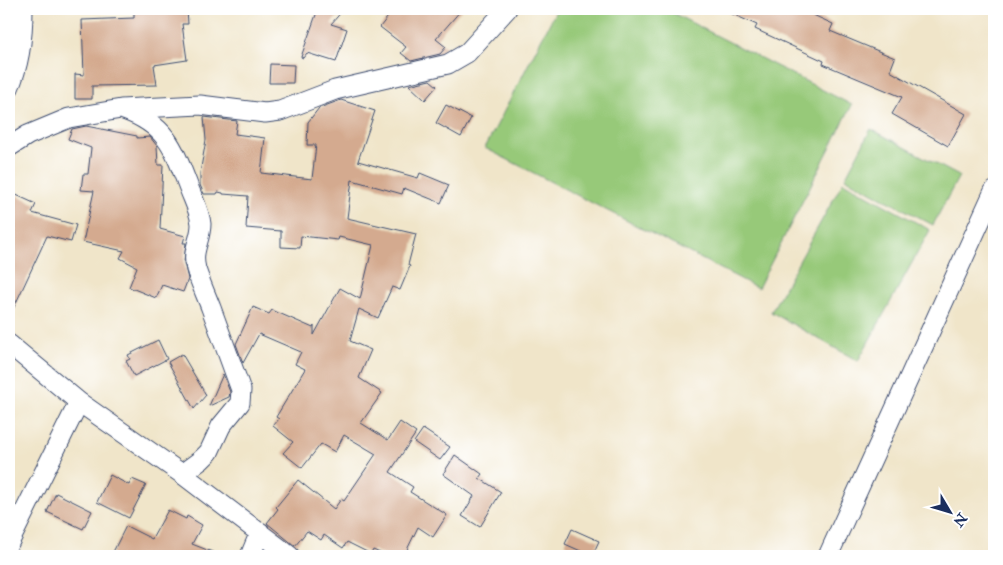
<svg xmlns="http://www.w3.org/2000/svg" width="1003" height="565" viewBox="0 0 1003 565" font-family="'IM FELL Double Pica',serif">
<rect width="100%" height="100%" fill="#fff"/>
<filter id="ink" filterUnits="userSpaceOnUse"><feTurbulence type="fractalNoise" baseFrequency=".02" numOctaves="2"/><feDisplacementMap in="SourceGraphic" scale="10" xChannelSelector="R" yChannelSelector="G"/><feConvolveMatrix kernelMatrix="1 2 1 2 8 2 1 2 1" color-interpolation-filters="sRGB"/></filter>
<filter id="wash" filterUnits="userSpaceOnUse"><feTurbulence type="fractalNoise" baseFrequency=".0096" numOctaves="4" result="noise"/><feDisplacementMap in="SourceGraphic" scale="20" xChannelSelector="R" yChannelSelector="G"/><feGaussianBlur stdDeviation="1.12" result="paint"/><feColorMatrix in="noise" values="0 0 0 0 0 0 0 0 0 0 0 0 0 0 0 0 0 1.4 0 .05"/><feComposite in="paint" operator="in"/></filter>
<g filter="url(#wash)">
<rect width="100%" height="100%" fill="#f0e5c9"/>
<path fill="#97c979" stroke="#597c6c" d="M 557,9 L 665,9 L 852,105 L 758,288 L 485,148 Z
M 871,129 L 959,176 L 933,225 L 845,178 Z
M 843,182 L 930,230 L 858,361 L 771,312 Z"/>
<g id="blocks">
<path fill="#d4aa8f" d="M 134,9 L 187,9 L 188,24 L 182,24 L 187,60 L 154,65 L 157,85 L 92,86 L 92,99 L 75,99 L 75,74 L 84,75 L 82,20 L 134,18 Z
M 318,9 L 344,9 L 331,24 L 347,29 L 336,62 L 307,53 L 303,58 L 301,57 Z
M 394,9 L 462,9 L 436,39 L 446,47 L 440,54 L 411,61 L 401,53 L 406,47 L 380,27 Z
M 721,9 L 800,9 L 833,24 L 830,31 L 895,58 L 890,71 L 966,114 L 948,146 L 892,114 L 902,97 L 823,64 L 824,61 L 755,29 L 757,25 Z
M 270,64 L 294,65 L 293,83 L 269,83 Z
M 430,80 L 437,86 L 425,100 L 409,85 Z
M 341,100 L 375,111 L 358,161 L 418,178 L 420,173 L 449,185 L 441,203 L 404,188 L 402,194 L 352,180 L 347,218 L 416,234 L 408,265 L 410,266 L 400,290 L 392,287 L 378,318 L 359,309 L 350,341 L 371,350 L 359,378 L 382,393 L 361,423 L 388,440 L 400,422 L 416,433 L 390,472 L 413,487 L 410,492 L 447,515 L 433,537 L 418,527 L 404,556 L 387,556 L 373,550 L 371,554 L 347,542 L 343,548 L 324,535 L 321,540 L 307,531 L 295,546 L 267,523 L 278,509 L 276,507 L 298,480 L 334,509 L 341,499 L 344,501 L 376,454 L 344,435 L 335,452 L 321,444 L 302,468 L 283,453 L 293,442 L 273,426 L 279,419 L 276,417 L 305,369 L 295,364 L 301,352 L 259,334 L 243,363 L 236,344 L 253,307 L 269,314 L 272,310 L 313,328 L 314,326 L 314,335 L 340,288 L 360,299 L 373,245 L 339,237 L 338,240 L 301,236 L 300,248 L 281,247 L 281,231 L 246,228 L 248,196 L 223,194 L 223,193 L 218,192 L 217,194 L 204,194 L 200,185 L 200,173 L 206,140 L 204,117 L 237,121 L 235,134 L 265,138 L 261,173 L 312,179 L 316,145 L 307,145 L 308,122 L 319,108 Z
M 446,105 L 471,118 L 461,137 L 436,123 Z
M 86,126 L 137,136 L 137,138 L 150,137 L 157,146 L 158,165 L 163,165 L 160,229 L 185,236 L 183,243 L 186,243 L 184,263 L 188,279 L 183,292 L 162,285 L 156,298 L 129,287 L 137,267 L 120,258 L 124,251 L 83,242 L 94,191 L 81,190 L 83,174 L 88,174 L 91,148 L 68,139 L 72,129 Z
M 14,194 L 36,204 L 32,213 L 76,225 L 71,242 L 47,236 L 9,318 L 9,205 Z
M 158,340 L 167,359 L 134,376 L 126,361 L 130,359 L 128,355 Z
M 182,354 L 206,395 L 194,409 L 168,362 Z
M 223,374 L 230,392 L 229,397 L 209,406 Z
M 423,429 L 450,447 L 440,460 L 414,442 Z
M 455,455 L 482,474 L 479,478 L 501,492 L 480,527 L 462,516 L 474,496 L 443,474 Z
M 110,475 L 129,485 L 132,479 L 146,485 L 129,518 L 97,502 Z
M 56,493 L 92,511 L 83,529 L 47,512 Z
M 168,510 L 186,519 L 187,516 L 202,525 L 192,544 L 220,555 L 219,556 L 111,556 L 126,526 L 152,539 Z
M 572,529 L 599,541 L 592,556 L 565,544 Z"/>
</g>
</g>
<g filter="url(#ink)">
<use href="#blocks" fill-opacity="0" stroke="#3b4a6e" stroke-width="1"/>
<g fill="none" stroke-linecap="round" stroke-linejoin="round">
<defs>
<path id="minor" d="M 9,88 C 20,64 23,35 23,9
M 124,110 C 167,125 174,149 189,188 C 193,199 200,212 201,224 C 201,241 191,250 196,269 C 200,282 206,295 211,308 C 221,335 231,362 241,390 L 240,403 L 221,426 L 209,452 L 201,460 L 182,474
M 9,147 L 28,135 L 69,118 L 121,109 L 200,105 L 265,113 L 280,111 L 335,90 L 448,64 L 467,53 L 507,9
M 9,344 L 79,402 L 182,474 L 290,556
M 9,543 L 79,402
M 250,556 L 260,532
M 828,556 L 994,191"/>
</defs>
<use href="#minor" stroke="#3b4a6e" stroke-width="21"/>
<use href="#minor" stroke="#fff" stroke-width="19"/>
</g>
</g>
<rect width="1003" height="565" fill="none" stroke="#fff" stroke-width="30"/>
<g transform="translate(950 512) rotate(128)" stroke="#ffffff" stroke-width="4" paint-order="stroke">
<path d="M0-4L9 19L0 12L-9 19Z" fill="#1b2f5e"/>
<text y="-8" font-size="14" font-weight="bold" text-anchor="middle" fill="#1b2f5e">N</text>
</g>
</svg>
